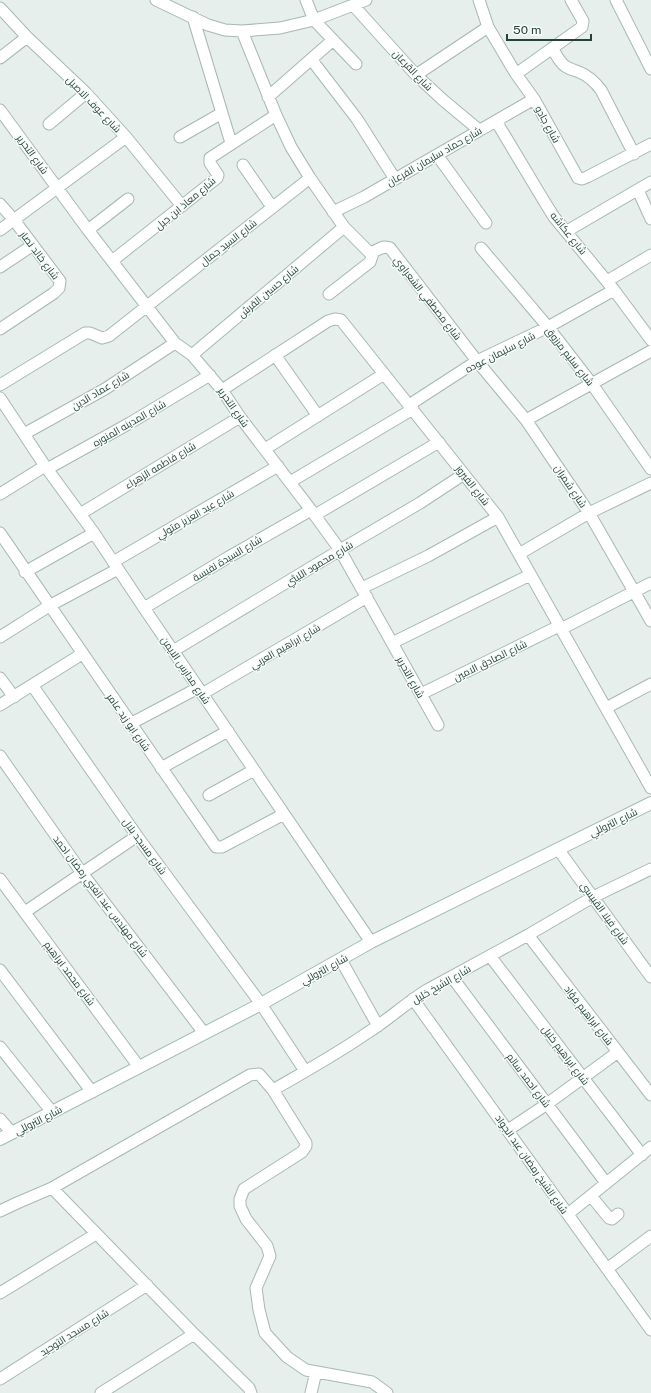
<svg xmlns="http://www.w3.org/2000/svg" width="651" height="1393" viewBox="0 0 651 1393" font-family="'Public Sans',Cairo,sans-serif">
<rect width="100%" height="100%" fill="#e6efeb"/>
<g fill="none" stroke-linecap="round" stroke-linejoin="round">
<defs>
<path id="street" d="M 156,0 L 208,25 L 225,30 L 242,31 L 280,28 L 314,20 L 366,0
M 306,0 L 314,20 L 356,64
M 479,0 L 488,27 L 516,74 L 534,99 L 578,178 L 582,179 L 587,177 L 651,144
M 616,0 L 651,69
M 353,5 L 416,75 L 443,100 L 479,130
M 0,8 L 27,37 L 86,93 L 126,137 L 182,206
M 193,17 L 231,143
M 242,31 L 276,115 L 291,147 L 310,178 L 344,227 L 369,252 C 377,253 381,244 390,248 L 477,361 L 526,420 L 589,513 L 651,621
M 552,48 C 556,54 559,62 565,66 C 569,69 574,70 579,72 C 589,76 595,82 601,90 L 634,154
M 0,58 L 27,37
M 311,59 L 357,119 L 395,179
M 516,74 L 582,27 L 583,21 L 571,0
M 416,75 L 488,27
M 268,97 L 333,40
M 0,110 L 88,230 L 175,343 L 192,355 L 222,390 L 240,417 L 311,510 L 340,550 L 438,725
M 496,121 L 544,201 L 554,217 L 614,290 L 651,340
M 49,124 L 86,93
M 180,137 L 222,113
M 437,155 L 486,223
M 243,165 L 272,207
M 638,190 L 651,219
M 0,204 L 14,220 L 60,281 L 59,288 L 54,293 L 0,329
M 333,212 L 364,197 L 534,99
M 0,230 L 126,137
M 88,230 L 128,199
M 567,231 L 651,182
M 481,248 L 548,327 L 592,384 L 651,469
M 112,261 L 217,178 L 218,175 L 210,163 L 210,158 L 276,115
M 0,267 L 33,245
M 607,281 L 651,255
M 329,294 L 370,262 L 373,253
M 192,355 L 344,227
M 275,355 L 318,416
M 0,385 L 85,333 L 90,333 L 102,338 L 109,336 L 310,178
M 222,390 L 328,321 L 335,319 L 341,320 L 498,517 L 651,788
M 0,398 L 45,466 L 94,533 L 144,608 L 371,942
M 409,405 L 477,361 L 548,327 L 614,290
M 526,420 L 651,351
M 24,434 L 105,389 L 175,343
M 265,449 L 384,374
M 47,469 L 130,423 L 210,375
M 290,482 L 413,409
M 0,494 L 45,466
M 80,514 L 240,417
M 315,515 L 439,442
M 0,533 L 216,847 L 222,847 L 284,814
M 519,554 L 589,513 L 651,483
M 113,562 L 278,466
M 25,572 L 94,533
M 362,588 L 428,556 L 498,517
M 144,608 L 227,558 L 311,510
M 561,629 L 651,583
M 0,637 L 49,606 L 118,569
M 392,643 L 530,575
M 173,651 L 340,550 L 420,503 L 464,474
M 0,678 L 14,697
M 32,685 L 137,836 L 261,1004 L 305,1071
M 202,694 L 367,597
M 421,694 L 559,626
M 0,705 L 82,654
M 606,708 L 651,684
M 130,724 L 198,688
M 0,756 L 82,873 L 204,1033
M 161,768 L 228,731
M 209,795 L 254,770
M 558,849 L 651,977
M 0,879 L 139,1067
M 25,912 L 137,836
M 528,935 L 651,1095
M 490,956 L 642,1155
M 341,960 L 378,1026
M 0,970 L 92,1092
M 452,977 L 606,1183
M 413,999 L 651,1330
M 0,1047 L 52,1112
M 273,1090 C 304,1072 337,1054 367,1033 C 388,1020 406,1003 427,990 L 528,935 L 593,897 L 651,869
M 0,1119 L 12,1133
M 508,1130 L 547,1104 L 618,1052
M 52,1188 L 194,1334 L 249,1388 L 251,1393
M 591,1196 L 609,1218 L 612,1219 L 618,1214
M 0,1211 L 17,1203 L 52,1188 L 250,1075 L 259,1074 L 273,1090 L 306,1143 L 306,1146 L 302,1152 L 244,1189 L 240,1199 L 240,1206 L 246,1219 L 267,1246 L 270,1256 L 256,1288 L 259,1310 L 265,1333 L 287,1357 L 306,1370 L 372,1382 L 387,1393
M 568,1214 L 651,1147
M 607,1269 L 651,1236
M 0,1293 L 96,1234
M 0,1379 L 147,1285
M 101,1393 L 194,1334
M 311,1393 L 316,1372"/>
<path id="secondary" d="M 0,1139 L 261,1004 L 371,942 L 651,803"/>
</defs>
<use href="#street" stroke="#a8b8b2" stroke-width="13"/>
<use href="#secondary" stroke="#a4bbb3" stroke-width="14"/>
<use href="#street" stroke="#fff" stroke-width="11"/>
<use href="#secondary" stroke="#fff" stroke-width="12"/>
</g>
<g text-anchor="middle" stroke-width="3" stroke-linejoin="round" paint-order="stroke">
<g font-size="10" fill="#24423a" stroke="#f7fbf9">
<text transform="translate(413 70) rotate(46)" y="4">شارع القرعان</text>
<text transform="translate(94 104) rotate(46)" y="4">شارع عوف الاصيل</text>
<text transform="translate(548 124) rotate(61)" y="4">شارع جادو</text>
<text transform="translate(33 154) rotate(54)" y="4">شارع التحرير</text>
<text transform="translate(434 156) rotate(-30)" y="4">شارع حماد سليمان الفرعان</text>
<text transform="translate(185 203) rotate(-40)" y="4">شارع معاذ ابن جبل</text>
<text transform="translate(569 233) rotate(51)" y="4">شارع عكاشه</text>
<text transform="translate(228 242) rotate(-38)" y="4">شارع السيد جمال</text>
<text transform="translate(40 255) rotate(53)" y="4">شارع خالد نصار</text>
<text transform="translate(268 291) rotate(-40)" y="4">شارع حسين القرش</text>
<text transform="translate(428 298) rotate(52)" y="4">شارع مصطفي الشعراوي</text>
<text transform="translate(500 352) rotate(-27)" y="4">شارع سليمان عوده</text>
<text transform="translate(570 356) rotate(52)" y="4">شارع سليم مرزوق</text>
<text transform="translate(100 390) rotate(-31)" y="4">شارع عماد الدين</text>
<text transform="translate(234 407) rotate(55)" y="4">شارع التحرير</text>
<text transform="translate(129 423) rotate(-30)" y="4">شارع المدينه المنوره</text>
<text transform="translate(160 465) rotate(-31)" y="4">شارع فاطمه الزهراء</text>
<text transform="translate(473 485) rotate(52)" y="4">شارع الفيروز</text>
<text transform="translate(571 486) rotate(56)" y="4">شارع شمران</text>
<text transform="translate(195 514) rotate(-30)" y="4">شارع عبد العزيز متولي</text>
<text transform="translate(227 558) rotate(-31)" y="4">شارع السيدة نفيسة</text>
<text transform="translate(319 563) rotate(-31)" y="4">شارع محمود الليثي</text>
<text transform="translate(285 646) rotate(-30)" y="4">شارع ابراهيم العربي</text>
<text transform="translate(490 660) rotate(-26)" y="4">شارع الصادق الامين</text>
<text transform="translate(186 670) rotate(56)" y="4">شارع مدارس الايمن</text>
<text transform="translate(411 677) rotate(61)" y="4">شارع التحرير</text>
<text transform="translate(129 722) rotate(55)" y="4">شارع ابو زيد عامر</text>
<text transform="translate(613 822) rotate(-26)" y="4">شارع التروللي</text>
<text transform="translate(145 846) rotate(54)" y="4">شارع مسجد بلال</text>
<text transform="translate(101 896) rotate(53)" y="4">شارع مهندس عبد الغني رمضان احمد</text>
<text transform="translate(605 913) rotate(54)" y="4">شارع فيلا القبيسي</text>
<text transform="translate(324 969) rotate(-29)" y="4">شارع التروللي</text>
<text transform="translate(70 973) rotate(53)" y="4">شارع محمد ابراهيم</text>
<text transform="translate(441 984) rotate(-30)" y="4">شارع الشيخ خليل</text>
<text transform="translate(589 1015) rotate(52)" y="4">شارع ابراهيم فؤاد</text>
<text transform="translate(566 1055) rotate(53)" y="4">شارع ابراهيم خليل</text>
<text transform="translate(529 1080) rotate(53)" y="4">شارع احمد سالم</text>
<text transform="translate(38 1120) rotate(-27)" y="4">شارع التروللي</text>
<text transform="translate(532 1164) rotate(55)" y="4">شارع الشيخ رمضان عبد الجواد</text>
<text transform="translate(74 1332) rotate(-32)" y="4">شارع مسجد التوحيد</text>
</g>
</g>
<path d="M507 34v6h84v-6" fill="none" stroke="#24423a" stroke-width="2"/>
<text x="513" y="34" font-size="12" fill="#24423a" stroke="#f7fbf9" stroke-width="3" paint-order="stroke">50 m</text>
</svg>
